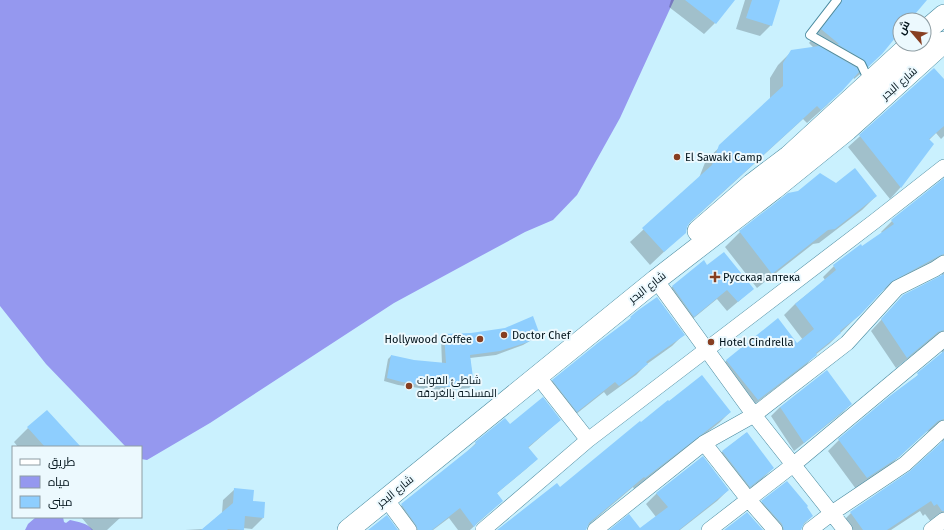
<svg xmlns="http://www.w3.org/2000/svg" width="944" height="530" viewBox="0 0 944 530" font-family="'Fira Sans',Cairo,sans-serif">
<rect width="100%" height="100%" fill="#caf1fe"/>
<path fill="#9598ef" d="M 0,0 L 674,0 L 620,118 L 577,195 L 553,220 L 525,232 L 394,303 L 210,423 L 147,460 L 141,459 L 141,447 L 126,447 L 46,364 L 0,306 Z
M 36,517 L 63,517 L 64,522 L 66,523 L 70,520 C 79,522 87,523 93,530 L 25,530 L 28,524 Z"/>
<path fill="#0003" d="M 671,0 L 728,0 L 715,23 L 704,34 L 669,7 Z
M 745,0 L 779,0 L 771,25 L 760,36 L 736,29 Z
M 838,0 L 925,0 L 909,20 L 900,20 L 900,31 L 865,70 L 854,79 L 853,77 L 827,105 L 807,123 L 803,119 L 687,225 L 685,232 L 650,265 L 630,242 L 699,178 L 706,160 L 770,100 L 770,78 L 778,65 L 792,51 L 814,48 L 809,43 L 828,18 Z
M 934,69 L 944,81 L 944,136 L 941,139 L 936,133 L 929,140 L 932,144 L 900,188 L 890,199 L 848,147 Z
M 944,180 L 944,530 L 942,530 L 931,522 L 925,514 L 923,516 L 920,511 L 891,530 L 844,530 L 840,524 L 851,513 L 911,472 L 942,443 L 942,438 L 936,430 L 931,430 L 926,432 L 887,468 L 856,489 L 828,451 L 839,440 L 908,384 L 942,354 L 942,349 L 930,341 L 896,368 L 871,331 L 892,308 L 942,276 L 940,269 L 927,266 L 880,292 L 859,315 L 829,344 L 815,355 L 805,366 L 747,410 L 716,371 L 727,360 L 797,344 L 803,340 L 784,315 L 795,304 L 825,280 L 823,277 L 834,266 L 882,233 L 881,232 L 892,221 Z
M 836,184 L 876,196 L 862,210 L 819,243 L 813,244 L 757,288 L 725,247 L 740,232 L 789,194 Z
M 703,262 L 707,266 L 753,289 L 727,311 L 717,299 L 684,326 L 663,296 L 672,287 Z
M 638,312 L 683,335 L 672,346 L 647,364 L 636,375 L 607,396 L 604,392 L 566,422 L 542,392 L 553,380 L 622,326 Z
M 444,335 L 535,338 L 523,345 L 496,355 L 470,358 L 473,384 L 469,388 L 450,390 L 426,389 L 398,385 L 384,381 L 388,359 L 391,356 L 414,361 L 442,364 L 441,339 Z
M 851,404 L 842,413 L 794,451 L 771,416 L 780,407 Z
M 730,412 L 719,423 L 634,489 L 633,487 L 586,527 L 585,530 L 498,530 L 557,484 L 560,488 Z
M 560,420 L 528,448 L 537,459 L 526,469 L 496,494 L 502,501 L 470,530 L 458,530 L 449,518 L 433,530 L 402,530 L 391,515 L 402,505 L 465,454 L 476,443 L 510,425 Z
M 28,428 L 79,447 L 18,447 L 14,442 Z
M 746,433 L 773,468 L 762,479 L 738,497 L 711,463 L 722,452 Z
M 235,489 L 252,502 L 263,518 L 252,529 L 243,528 L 243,530 L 185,530 L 203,529 L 222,513 L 223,500 Z
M 728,490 L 717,501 L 680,530 L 610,530 L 640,530 L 656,517 L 646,504 L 657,493 Z
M 762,502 L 812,516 L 801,527 L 800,530 L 766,530 L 751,513 Z
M 81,517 L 121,517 L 107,530 L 92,530 Z"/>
<path fill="#8ecefe" d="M 685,0 L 735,0 L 716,24 Z
M 752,0 L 780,0 L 772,26 L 746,18 Z
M 842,0 L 927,0 L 910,20 L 900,20 L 900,32 L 882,54 L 868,67 L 864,60 L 837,44 L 839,44 L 821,29 L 841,3 Z
M 819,46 L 857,68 L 859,72 L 842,91 L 821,110 L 817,106 L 690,222 L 687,227 L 686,233 L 664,252 L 642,228 L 712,165 L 719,145 L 783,86 L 783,63 L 791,50 Z
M 934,68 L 944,79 L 944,126 L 929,139 L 934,144 L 901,188 L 859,135 Z
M 855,168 L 877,196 L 835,229 L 828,230 L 772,274 L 739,231 L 788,193 L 798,191 L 820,173 L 836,183 Z
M 944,178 L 944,254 L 939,256 L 891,282 L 860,315 L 840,331 L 841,333 L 816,353 L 817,355 L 758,400 L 726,360 L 778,318 L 797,343 L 814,329 L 795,304 L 836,270 L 833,265 L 861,244 L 862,246 L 894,224 L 891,220 Z
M 724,252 L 754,289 L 738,302 L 727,290 L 694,317 L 672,286 L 704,260 L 707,265 Z
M 944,274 L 944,330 L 938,332 L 907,358 L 881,319 L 903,295 Z
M 657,297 L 685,335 L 646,362 L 648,364 L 619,386 L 615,382 L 577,412 L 552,380 L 599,342 L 631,318 L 630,317 L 637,311 Z
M 533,316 L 540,335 L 528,342 L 500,351 L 470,355 L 474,385 L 454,387 L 430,386 L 402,382 L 387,378 L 391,355 L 414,360 L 446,363 L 444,334 L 471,333 L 505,328 Z
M 944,351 L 944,419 L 938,421 L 899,457 L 867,478 L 838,439 L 891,395 L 918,375 L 917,373 Z
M 827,370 L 852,404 L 804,443 L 780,407 Z
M 702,375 L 731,412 L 645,478 L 644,477 L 589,523 L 586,530 L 497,530 L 557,483 L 560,487 L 640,421 L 641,422 L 668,400 L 669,401 Z
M 543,397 L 561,420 L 528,447 L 538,459 L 497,493 L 503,501 L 477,523 L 474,527 L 460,508 L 432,530 L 418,530 L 416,525 L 401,504 L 476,444 L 475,442 L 505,418 L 510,424 Z
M 47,410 L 81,447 L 45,447 L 27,427 Z
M 747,432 L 774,468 L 750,487 L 722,451 Z
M 944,440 L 944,511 L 942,511 L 937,504 L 934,506 L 931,501 L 887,530 L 863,530 L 850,512 L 910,471 Z
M 703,456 L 729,490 L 679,530 L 609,530 L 629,514 L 640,528 L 668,507 L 656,493 Z
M 787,481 L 808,506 L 807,507 L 813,516 L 804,523 L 801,530 L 784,530 L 782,524 L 761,501 Z
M 234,488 L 254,490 L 253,501 L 265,502 L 264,518 L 245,516 L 244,530 L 228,529 L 227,530 L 201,530 L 233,503 Z
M 747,512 L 763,530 L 724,530 L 746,513 Z
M 387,515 L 398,530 L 368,530 Z"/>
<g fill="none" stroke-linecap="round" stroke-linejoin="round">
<defs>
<path id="service" d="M 837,0 L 810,35 L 861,64 L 869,81"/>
<path id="minor" d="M 656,280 L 754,415 L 845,530
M 537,375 L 588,440
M 704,443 L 748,499 L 775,530
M 386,499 L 409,530
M 483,530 L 588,440 L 875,221 L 944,167
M 595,530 L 704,443 L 754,415 L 847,343 L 897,288 L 935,269 L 944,263
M 709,530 L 793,465 L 944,339
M 810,530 L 832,513 L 905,464 L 944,428
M 931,530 L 944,520"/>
<path id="secondary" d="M 924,32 L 944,15
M 698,231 L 752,184 L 789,156 L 911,44
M 348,530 L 656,280 L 774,189 L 847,130 L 944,42"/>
</defs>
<use href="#service" stroke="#48899e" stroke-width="10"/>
<use href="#minor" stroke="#48899e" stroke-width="16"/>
<use href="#secondary" stroke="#48899e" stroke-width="22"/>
<use href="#service" stroke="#fff" stroke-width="8"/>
<use href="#minor" stroke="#fff" stroke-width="15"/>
<use href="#secondary" stroke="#fff" stroke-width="21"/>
</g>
<g fill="#873e21" stroke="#ecf9fe" stroke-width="1.5">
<circle cx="677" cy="157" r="4"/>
<path d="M713 271h4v4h4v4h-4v4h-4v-4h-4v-4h4z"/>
<circle cx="504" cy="335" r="4"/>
<circle cx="480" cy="339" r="4"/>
<circle cx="711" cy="342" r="4"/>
<circle cx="409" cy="386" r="4"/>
</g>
<g text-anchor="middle" stroke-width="4" stroke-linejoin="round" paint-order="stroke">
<g font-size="11" fill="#00121a" stroke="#ecf9fe">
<text transform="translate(899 83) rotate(-41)" y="4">شارع البحر</text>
<text transform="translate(647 287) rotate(-38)" y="4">شارع البحر</text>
<text transform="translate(395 491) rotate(-39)" y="4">شارع البحر</text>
</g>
<g font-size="11" fill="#00121a" stroke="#ecf9fe" text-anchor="start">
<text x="685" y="161">El Sawaki Camp</text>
<text x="723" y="281">Русская аптека</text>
<text x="512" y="339">Doctor Chef</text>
<text x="472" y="343" text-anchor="end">Hollywood Coffee</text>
<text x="719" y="346">Hotel Cindrella</text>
<text x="417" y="384">شاطئ القوات<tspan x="417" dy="13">المسلحه بالغردقه</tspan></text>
</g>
</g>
<rect x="12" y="446" width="130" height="72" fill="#ecf9fe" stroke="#8e9da3"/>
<rect x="20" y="459" width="20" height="6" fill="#ffffff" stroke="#8e9da3"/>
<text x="48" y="466" font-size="12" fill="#00121a">طريق</text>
<rect x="20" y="476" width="20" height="12" fill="#9598ef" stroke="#8e9da3"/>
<text x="48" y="486" font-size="12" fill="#00121a">مياه</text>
<rect x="20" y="496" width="20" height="12" fill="#8ecefe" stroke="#8e9da3"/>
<text x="48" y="506" font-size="12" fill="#00121a">مبنى</text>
<g transform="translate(912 32) rotate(298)"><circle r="19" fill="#ecf9fe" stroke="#8e9da3"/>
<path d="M0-3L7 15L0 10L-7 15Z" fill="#873e21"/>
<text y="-6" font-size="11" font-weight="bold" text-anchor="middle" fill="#00121a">ش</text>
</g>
</svg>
